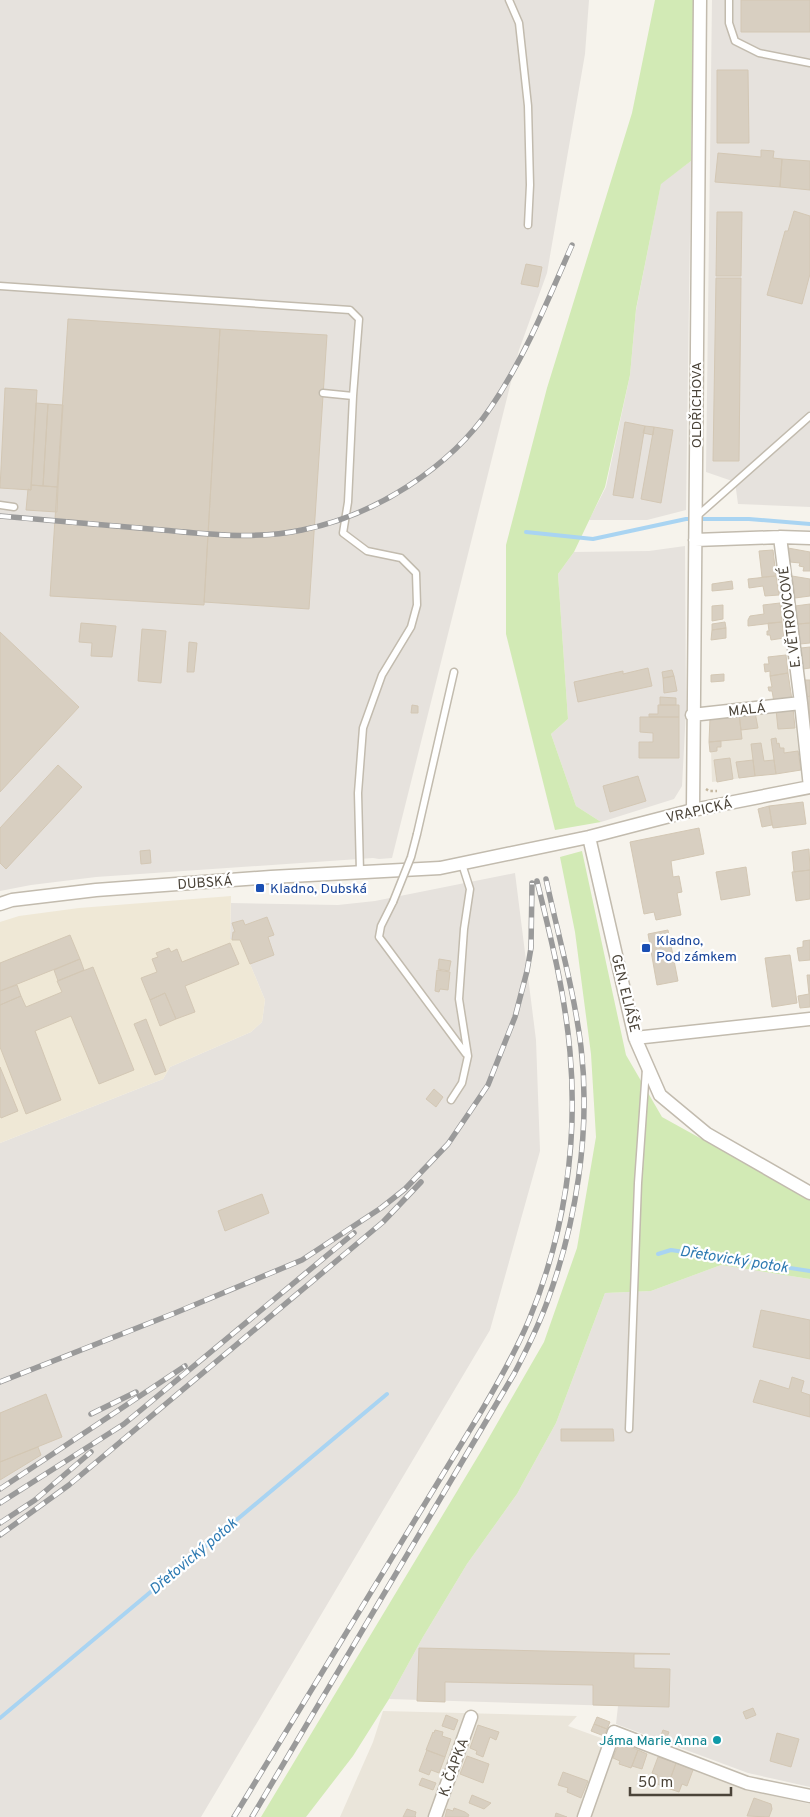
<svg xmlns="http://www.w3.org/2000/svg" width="810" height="1817" viewBox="0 0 810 1817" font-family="Overpass,sans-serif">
<rect width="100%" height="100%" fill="#f6f3ec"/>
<path fill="#eae5da" d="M 793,708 L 801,770 L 712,782 L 710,718 Z
M 383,1711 L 577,1716 L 568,1726 L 615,1743 L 617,1738 L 756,1792 L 810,1804 L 810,1817 L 340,1817 L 373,1742 Z"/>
<path fill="#e6e2dd" d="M 0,0 L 589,0 L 585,54 L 547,273 L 519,350 L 392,858 L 379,859 L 373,858 L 96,877 L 31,885 L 0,891 Z
M 712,0 L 810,0 L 810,507 L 738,504 L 735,482 L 706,472 Z
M 691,161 L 686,510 L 647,520 L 589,520 L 606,487 L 630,375 L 636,310 L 661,183 Z
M 685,546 L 686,710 L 682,786 L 674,799 L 601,822 L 576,806 L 551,734 L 568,719 L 558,574 L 574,552 L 649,551 Z
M 515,873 L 536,1040 L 540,1151 L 490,1330 L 201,1817 L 0,1817 L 0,1143 L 163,1079 L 170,1067 L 251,1032 L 262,1022 L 265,1000 L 240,940 L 230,939 L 231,903 L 338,905 L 375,901 Z
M 721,1265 L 810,1279 L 810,1787 L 748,1773 L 616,1724 L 618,1706 L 389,1699 L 423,1637 L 467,1564 L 517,1494 L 556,1423 L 605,1293 L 651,1291 Z"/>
<path fill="#efe8d6" d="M 231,896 L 230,939 L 240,940 L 265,1000 L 262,1022 L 251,1032 L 170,1067 L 163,1079 L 0,1143 L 0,922 L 19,916 L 79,908 Z"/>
<path fill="#d2eab5" d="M 655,0 L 694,0 L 691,161 L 661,184 L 636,309 L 630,375 L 605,487 L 574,552 L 558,574 L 568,719 L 551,734 L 576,806 L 601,822 L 555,830 L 506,634 L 506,545 L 547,388 L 632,113 Z
M 582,851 L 626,1055 L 662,1117 L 810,1199 L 810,1279 L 721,1265 L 651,1291 L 605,1293 L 556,1423 L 517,1494 L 467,1564 L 423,1637 L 389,1699 L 353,1756 L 306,1817 L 261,1817 L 483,1448 L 544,1342 L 577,1248 L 596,1137 L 591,1054 L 575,932 L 560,857 Z"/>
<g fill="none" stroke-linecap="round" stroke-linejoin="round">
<path stroke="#a9d4f2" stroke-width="4" d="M 526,532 L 593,539 L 686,519 L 749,519 L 810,524
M 658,1254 L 671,1250 L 810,1271
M 0,1718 L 387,1394"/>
</g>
<path fill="#d8cfc1" stroke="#d3c7b4" d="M 741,0 L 810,0 L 810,32 L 741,32 Z
M 717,70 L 748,70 L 749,143 L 717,143 Z
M 761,150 L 774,151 L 773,158 L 782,159 L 780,187 L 715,182 L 718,153 L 761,157 Z
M 782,159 L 810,161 L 810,190 L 780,187 Z
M 794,211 L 810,216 L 810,274 L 802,304 L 767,295 L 785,231 L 788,231 Z
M 717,212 L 742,212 L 741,276 L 716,276 Z
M 526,264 L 542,267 L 538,287 L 521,284 Z
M 716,278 L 741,278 L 739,461 L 713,461 Z
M 68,319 L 220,329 L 204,605 L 50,596 Z
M 220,329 L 327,335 L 309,609 L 204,602 Z
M 5,388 L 37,390 L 31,490 L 0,488 Z
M 36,403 L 48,404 L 43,486 L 31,485 Z
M 48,404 L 63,405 L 58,487 L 43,486 Z
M 625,422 L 645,426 L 633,498 L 613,495 Z
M 645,426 L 654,427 L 653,435 L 643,433 Z
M 654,427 L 673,430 L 661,503 L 641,499 Z
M 31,485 L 58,487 L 57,512 L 26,510 L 28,489 L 31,490 Z
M 788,548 L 810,552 L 810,571 L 803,571 L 804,567 L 799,566 L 800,563 L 790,562 Z
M 773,550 L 776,576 L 762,577 L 759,551 Z
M 776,576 L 779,595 L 765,596 L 763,586 L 749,588 L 748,579 Z
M 792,576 L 810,579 L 810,596 L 795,598 Z
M 732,581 L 733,589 L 712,591 L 712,584 Z
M 780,603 L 782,622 L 748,626 L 748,620 L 750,616 L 764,614 L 763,605 Z
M 810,604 L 810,623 L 798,624 L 795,606 Z
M 723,605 L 723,619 L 712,621 L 712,606 Z
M 725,622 L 726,628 L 712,630 L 712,624 Z
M 782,622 L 784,638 L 771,640 L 770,635 L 767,635 L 767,631 L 769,631 L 768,623 Z
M 81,623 L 116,626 L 112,657 L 91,656 L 92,643 L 79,642 Z
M 810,623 L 810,643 L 800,644 L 798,624 Z
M 726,628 L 726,638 L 711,640 L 712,630 Z
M 142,629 L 166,631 L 161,683 L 138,681 Z
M 0,632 L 79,707 L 0,792 Z
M 189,642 L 197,643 L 194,672 L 187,672 Z
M 810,647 L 810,668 L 803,669 L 801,648 Z
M 786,655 L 788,673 L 770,676 L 770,671 L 765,672 L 764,664 L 769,664 L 768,657 Z
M 648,668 L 652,686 L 578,702 L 574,682 L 623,671 L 623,674 Z
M 672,670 L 674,676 L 663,678 L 662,672 Z
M 788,673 L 792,700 L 774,702 L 772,691 L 769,691 L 768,687 L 772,687 L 770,676 Z
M 724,674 L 724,681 L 711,682 L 711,675 Z
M 674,676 L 677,691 L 664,693 L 663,678 Z
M 805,680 L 810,680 L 810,696 L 807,697 Z
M 810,696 L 810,717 L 807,697 Z
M 660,697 L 676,698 L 676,705 L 660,705 Z
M 412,705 L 418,706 L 418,713 L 411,713 Z
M 658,705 L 679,705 L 679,717 L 649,717 L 649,714 L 658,714 Z
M 793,708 L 795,728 L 778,729 L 776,710 Z
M 755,712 L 758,728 L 741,730 L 739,714 Z
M 739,714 L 742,739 L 709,742 L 710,718 Z
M 640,717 L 679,717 L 679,758 L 639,758 L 639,742 L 653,742 L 653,733 L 640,732 Z
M 776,738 L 777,744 L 779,743 L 780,748 L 784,748 L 784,753 L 798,751 L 801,770 L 776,774 L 771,739 Z
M 721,741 L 721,747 L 717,747 L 717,751 L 710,752 L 709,742 Z
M 761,743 L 764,761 L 774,760 L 776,774 L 755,776 L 751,744 Z
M 730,758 L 733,779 L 717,782 L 714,760 Z
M 753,760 L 755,776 L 739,778 L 736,762 Z
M 58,765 L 82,787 L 6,869 L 0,863 L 0,828 Z
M 638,776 L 646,801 L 610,812 L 603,786 Z
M 803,802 L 806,824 L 773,828 L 769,806 Z
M 769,806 L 772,825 L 762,827 L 758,809 Z
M 699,828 L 704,854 L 671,861 L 673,877 L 679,876 L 682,892 L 677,893 L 681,915 L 656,920 L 654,912 L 644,914 L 630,842 Z
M 809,849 L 810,870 L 794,872 L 792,852 Z
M 150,850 L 151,863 L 141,864 L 140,851 Z
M 746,867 L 750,895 L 721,900 L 716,872 Z
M 810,870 L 810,899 L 796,901 L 792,872 Z
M 267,917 L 274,935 L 268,937 L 274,955 L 250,964 L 240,940 L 232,940 L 233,932 L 235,932 L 232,923 L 243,920 L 245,925 Z
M 668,930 L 678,981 L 657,985 L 648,934 Z
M 70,935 L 80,959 L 0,991 L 0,963 Z
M 810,940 L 810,960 L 799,961 L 797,948 L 803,947 L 803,941 Z
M 230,943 L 239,964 L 185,986 L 195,1012 L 176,1019 L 165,993 L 150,1000 L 141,978 L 157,972 L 152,959 L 158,957 L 156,953 L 169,948 L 171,952 L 177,949 L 182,962 Z
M 790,955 L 797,1003 L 772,1007 L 765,958 Z
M 80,959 L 84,970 L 58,981 L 54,970 Z
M 439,959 L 451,961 L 449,971 L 438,969 Z
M 93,967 L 134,1070 L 99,1084 L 71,1016 L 35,1031 L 61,1100 L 26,1114 L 0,1047 L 0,1005 L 21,996 L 26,1007 L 62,992 L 57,981 Z
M 437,970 L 450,972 L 448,990 L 440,989 L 439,992 L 435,991 Z
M 807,975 L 810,975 L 810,1007 L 800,1008 L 798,996 L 809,994 Z
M 17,985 L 21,996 L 0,1005 L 0,991 Z
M 165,993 L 176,1019 L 160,1026 L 150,1000 Z
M 146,1019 L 166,1071 L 155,1075 L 134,1024 Z
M 0,1067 L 18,1111 L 1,1118 L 0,1116 Z
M 434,1089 L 443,1097 L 436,1107 L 426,1099 Z
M 262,1194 L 269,1213 L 225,1231 L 218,1211 Z
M 761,1310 L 810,1320 L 810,1359 L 753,1347 Z
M 792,1377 L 804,1381 L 801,1392 L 810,1395 L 810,1417 L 753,1402 L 760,1380 L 789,1389 Z
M 46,1394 L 62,1437 L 0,1462 L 0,1413 Z
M 561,1429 L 613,1429 L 614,1441 L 561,1441 Z
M 38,1447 L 41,1455 L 0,1480 L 0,1462 Z
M 419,1648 L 670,1654 L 634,1654 L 634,1668 L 670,1669 L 669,1707 L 593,1705 L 593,1685 L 445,1682 L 445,1702 L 417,1701 Z
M 753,1708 L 756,1715 L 746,1719 L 743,1712 Z
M 446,1715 L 458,1720 L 454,1730 L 442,1726 Z
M 597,1717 L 610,1722 L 607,1729 L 594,1724 Z
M 594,1724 L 607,1729 L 604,1736 L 591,1731 Z
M 478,1725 L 499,1732 L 496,1740 L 490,1737 L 483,1757 L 476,1754 L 477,1751 L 470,1748 Z
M 435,1730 L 443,1732 L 442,1736 L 451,1739 L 445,1757 L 426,1750 L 433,1732 L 434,1733 Z
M 663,1730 L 669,1732 L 665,1742 L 659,1740 Z
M 777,1733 L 799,1739 L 791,1767 L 770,1761 Z
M 619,1743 L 638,1750 L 631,1768 L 619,1764 L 620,1761 L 613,1758 Z
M 427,1750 L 445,1757 L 439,1773 L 431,1770 L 429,1775 L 419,1771 Z
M 638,1750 L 647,1754 L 642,1769 L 632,1766 Z
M 467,1756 L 489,1764 L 483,1783 L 460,1774 Z
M 658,1757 L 676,1763 L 667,1788 L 655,1783 L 658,1775 L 652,1773 Z
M 676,1763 L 693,1770 L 687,1786 L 682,1784 L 679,1792 L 667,1788 Z
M 563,1772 L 588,1781 L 581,1798 L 567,1792 L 568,1788 L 558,1785 Z
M 422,1778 L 436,1783 L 433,1790 L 419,1785 Z
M 472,1795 L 491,1803 L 484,1809 L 469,1803 Z
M 754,1798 L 771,1804 L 772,1809 L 769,1817 L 747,1816 Z
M 454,1808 L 465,1812 L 469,1815 L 468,1817 L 445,1817 L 447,1809 L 453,1811 Z
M 407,1809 L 416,1812 L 415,1816 L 416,1817 L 403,1817 Z
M 556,1813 L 567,1817 L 555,1817 Z"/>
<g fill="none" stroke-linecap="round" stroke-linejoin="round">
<defs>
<path id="service" d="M 509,0 L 519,23 L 528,106 L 530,185 L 528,225
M 729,0 L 729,23 L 735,41 L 759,53 L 810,63
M 0,286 L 350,310 L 359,319 L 353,396 L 348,502 L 343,533 L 367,551 L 401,558 L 416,573 L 417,605 L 411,627 L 382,675 L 363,728 L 358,793 L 360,872
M 323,393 L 353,396
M 0,505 L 14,507
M 696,517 L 810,416
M 417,834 L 454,672
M 393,902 L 381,926 L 379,937 L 466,1054
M 451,1100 L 462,1083 L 468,1056 L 459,999 L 464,929 L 470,889 L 462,864
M 629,1429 L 638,1183 L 646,1069"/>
<path id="minor" d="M 780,537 L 801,703 L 810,787
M 695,540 L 780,537 L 810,538
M 692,715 L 801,703
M 693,810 L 700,0
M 589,837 L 635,1038 L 660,1095 L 707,1134 L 810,1193
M 0,904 L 12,900 L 96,890 L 271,877 L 440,868 L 589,837 L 693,810 L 810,787
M 635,1038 L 810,1019
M 435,1817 L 471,1717
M 584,1817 L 614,1732 L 747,1783 L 810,1796"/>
</defs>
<use href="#service" stroke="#c2bbae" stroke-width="9"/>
<use href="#minor" stroke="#c2bbae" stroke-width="15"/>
<path stroke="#c4b79f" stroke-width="2.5" stroke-dasharray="2.5 2.5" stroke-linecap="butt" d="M 706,789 L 709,791 L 717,791"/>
<use href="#service" stroke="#fff" stroke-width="6"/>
<use href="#minor" stroke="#fff" stroke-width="12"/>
<defs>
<path id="rail" d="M 0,516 C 54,521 108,525 162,530 C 209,534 255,540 302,530 C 374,516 450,468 491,407 C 525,357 548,300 572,245
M 0,1382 L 175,1313 L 302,1260 L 381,1208 L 405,1189 L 448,1144 L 488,1085 L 515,1017 L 527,971 L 531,948 L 532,883
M 91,1414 L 136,1392
M 0,1489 L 185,1366
M 0,1503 L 124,1424 L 354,1233
M 0,1523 L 35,1500 L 91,1452
M 0,1535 L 69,1485 L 383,1222 L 421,1182
M 234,1817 L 482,1410 C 499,1381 516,1351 529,1320 C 564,1235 578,1143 570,1052 C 565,994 551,938 537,881
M 252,1817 L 514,1374 C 526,1351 537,1329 546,1305 C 576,1225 591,1132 581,1047 C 574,990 558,935 546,879"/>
</defs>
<use href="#rail" stroke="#9a9a9a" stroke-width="5.5"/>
<use href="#rail" stroke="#fff" stroke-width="4" stroke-dasharray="11" stroke-linecap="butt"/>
<defs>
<path id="service-bridge" d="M 393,902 L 411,857 L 417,834"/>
</defs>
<use href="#service-bridge" stroke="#c2bbae" stroke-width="9" stroke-linecap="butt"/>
<use href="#service-bridge" stroke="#fff" stroke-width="6"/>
</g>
<g fill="#1a4fb4" stroke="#fff" stroke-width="2">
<rect x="255" y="883" width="10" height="10" rx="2.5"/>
<rect x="641" y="943" width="10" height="10" rx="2.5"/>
</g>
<circle fill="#0f9aa8" stroke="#fff" stroke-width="2" cx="717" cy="1740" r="5"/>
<g text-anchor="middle" stroke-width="4.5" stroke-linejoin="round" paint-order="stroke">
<g font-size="14" fill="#4b4439" stroke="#fff">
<text transform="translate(696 405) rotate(-90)" y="5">OLDŘICHOVA</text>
<text transform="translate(789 617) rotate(-97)" y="5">E. VĚTROVCOVÉ</text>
<text transform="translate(747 709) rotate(-6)" y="5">MALÁ</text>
<text transform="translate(699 810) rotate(-13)" y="5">VRAPICKÁ</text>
<text transform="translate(205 882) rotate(-4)" y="5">DUBSKÁ</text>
<text transform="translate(626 993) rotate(76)" y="5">GEN. ELIÁŠE</text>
<text transform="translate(453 1767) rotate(-70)" y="5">K. ČAPKA</text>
</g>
<g font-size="14" fill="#164399" stroke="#fff" text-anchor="start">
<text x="270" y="893">Kladno, Dubská</text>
<text x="656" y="945">Kladno,<tspan x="656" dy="16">Pod zámkem</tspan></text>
</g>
<g font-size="14" fill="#0d838f" stroke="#fff" text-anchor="end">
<text x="707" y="1745">Jáma Marie Anna</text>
</g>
<g font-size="15" font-style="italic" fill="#2e7ab2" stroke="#fff">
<text transform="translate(734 1259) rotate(9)" y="5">Dřetovický potok</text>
<text transform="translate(193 1556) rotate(-40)" y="5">Dřetovický potok</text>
</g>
</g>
<path d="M630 1787v8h101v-8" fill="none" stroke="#4b4439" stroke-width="2.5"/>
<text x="638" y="1787" font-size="15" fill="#4b4439" stroke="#ffffff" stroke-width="4" paint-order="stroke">50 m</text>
</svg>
